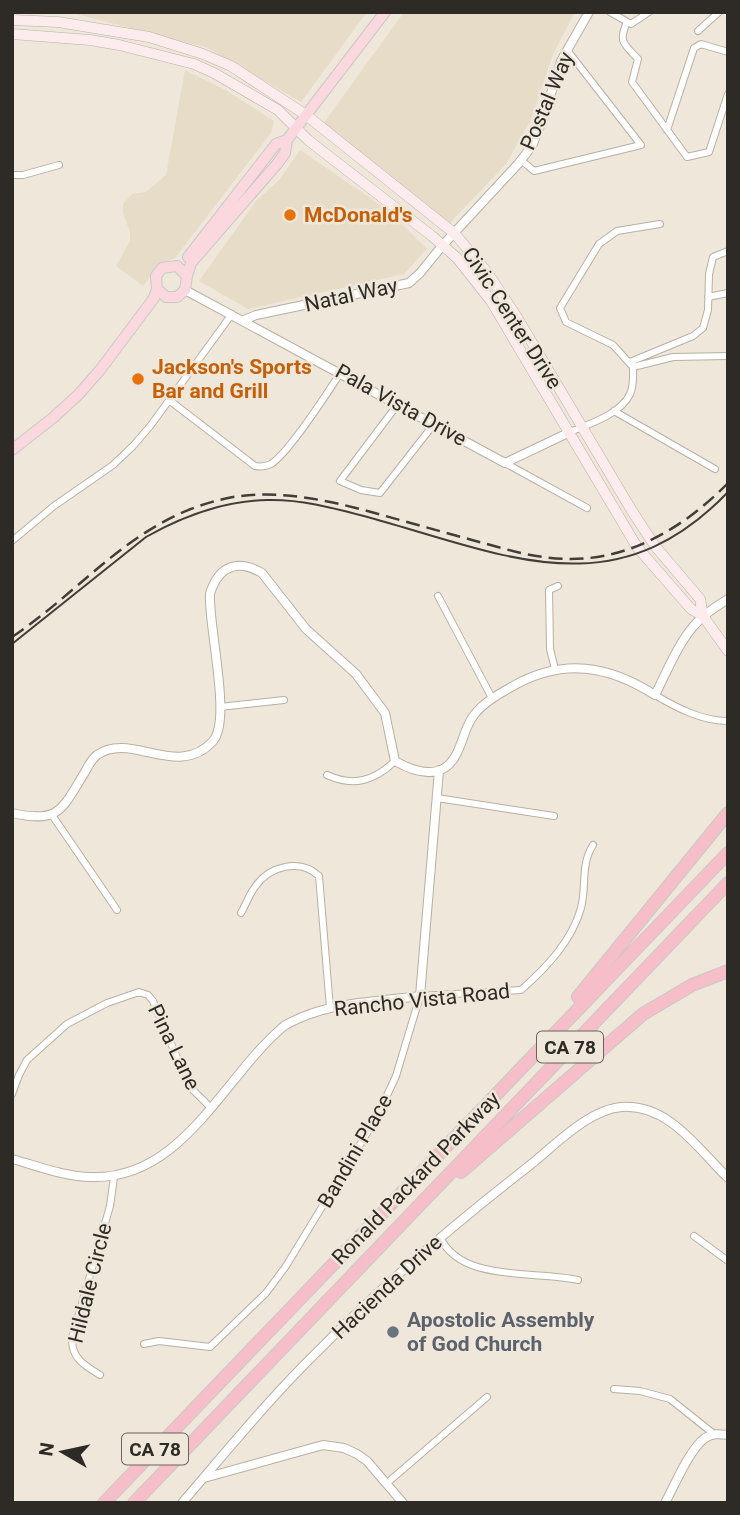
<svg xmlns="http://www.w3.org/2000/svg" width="740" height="1515" viewBox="0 0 740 1515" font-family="Roboto,sans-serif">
<rect width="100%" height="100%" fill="#efe7da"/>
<path fill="#e7dcc8" d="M 68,12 L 367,12 L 301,102 L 208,48 Z
M 404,12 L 575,12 L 553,54 L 531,120 L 506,164 L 449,224 L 323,124 Z
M 185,70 L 227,91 L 274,121 L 271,133 L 175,258 L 161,264 L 143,286 L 116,266 L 130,241 L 130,232 L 123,213 L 123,204 L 132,194 L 146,192 L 166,175 Z
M 300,150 L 389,211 L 427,249 L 404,274 L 248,309 L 199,281 L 256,201 L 279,180 Z"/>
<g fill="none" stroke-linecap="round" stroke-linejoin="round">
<defs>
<path id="minor" d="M 610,12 L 631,24 L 649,12
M 627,22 C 618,42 624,44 638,59 L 632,82 L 687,157 L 709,152 L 728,94
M 698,31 L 719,12
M 667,130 L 694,48 L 701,44 L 728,52
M 521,160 L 534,171 L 641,145 L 567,50
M 12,175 L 23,175 L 59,165
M 708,297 L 728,293
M 630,362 L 693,336 L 703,328 L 708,310 L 709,274 L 713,257 L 728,251
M 633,367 L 673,357 L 728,356
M 169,400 L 255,466 C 261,467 265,467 271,464 C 289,453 328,392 341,372
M 398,404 L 340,481 L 361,490 L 380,493 L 434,424
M 614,411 L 715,469
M 570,432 C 589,424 621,414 630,394 C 634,386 633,376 633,367 L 613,345 L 566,322 L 560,308 L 599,244 L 617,231 L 660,224
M 505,463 L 587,508
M 12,541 L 54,506 L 113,465 L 133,446 L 151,425 L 232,314
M 438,596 L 492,698
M 555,669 L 550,649 L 549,590 L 558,586
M 655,695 C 677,708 702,721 728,721
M 220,707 L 284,700
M 327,775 C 354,787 374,781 395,761
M 437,798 L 554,816
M 52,815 L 117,910
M 241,913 C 246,904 249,895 255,887 C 269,866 300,858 319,876 L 330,1008
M 12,1094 L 19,1075 L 27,1060 L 67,1024 L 107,1003 L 139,992 L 148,995 L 153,1001 L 187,1081 L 192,1089 L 210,1107
M 694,1236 L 728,1261
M 440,1237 C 461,1283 535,1270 578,1280
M 144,1344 L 159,1341 L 210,1347 L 266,1293 L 286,1266 L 378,1115 L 396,1076 L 420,996 L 521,990 C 546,968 572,941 581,908 C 587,885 580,866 593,845
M 100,1375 C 85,1366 71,1358 72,1338 L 110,1206 L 114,1177
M 614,1389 L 640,1391 L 670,1399 L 714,1434
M 387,1483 L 487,1397"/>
<path id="tertiary" d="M 185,290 L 505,463 L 570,432
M 244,320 L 256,315 L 409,283 L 420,273 L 442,246 L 518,164 L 532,146 L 544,116 L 561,61 L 589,12
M 12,813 C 60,824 62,809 85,772 C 88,766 92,759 97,755 C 131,731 178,780 213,741 C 232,720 208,625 210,594 C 211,589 214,584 216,580 C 227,562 245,563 262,573 L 306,629 L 356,674 L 385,713 L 395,761 C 409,769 430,778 446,767 C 462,755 462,730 474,715 C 484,702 499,694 513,686 C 563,658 608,665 655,695 C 669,668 681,634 705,615 C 712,609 720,604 728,599
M 12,1159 C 38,1166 65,1177 91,1177 C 183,1180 223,1077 284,1026 C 324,1002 375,1002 420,996 L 439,770
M 204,1478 L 323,1445 L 344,1448 L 357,1454 L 367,1461 L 403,1503
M 182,1503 C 226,1452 269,1399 317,1352 C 383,1285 454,1224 529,1166 C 554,1146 589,1109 622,1107 C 669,1104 698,1149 728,1178
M 665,1503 C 675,1485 689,1450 705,1438 C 713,1433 719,1434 728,1435"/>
<path id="secondary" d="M 12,20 L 58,22 L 149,37 L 203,54 L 231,66 L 306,115 L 454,233 L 487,272 L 518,319 L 632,511 L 655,546 L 700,599 L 703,616 L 728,651
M 12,34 L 90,40 L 119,45 L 194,64 L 214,73 L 278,110 L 308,140 L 432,236 L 457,258 L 491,301 L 637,547 L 691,609 L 703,616"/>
<path id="primary" d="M 188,257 L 276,144 L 287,140
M 187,276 L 191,263 L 277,164 L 285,153 L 287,140 L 385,12
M 12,450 L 54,417 L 79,394 L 100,370 L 154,298 L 157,289 L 156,276 L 162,268 L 177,266 L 187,276 L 185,290 L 177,297 L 166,297 L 157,289"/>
<path id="motorway" d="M 578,997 L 728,813
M 461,1172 L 643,1014 L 692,985 L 728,971
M 104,1503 L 728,853
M 134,1503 L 728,883"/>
</defs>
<use href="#minor" stroke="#b7b0a4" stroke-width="8"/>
<use href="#tertiary" stroke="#b7b0a4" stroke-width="10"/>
<use href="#secondary" stroke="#b7b0a4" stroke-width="11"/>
<use href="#primary" stroke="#c9c8c7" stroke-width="12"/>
<use href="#motorway" stroke="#c9c8c7" stroke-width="14"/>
<use href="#minor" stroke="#fff" stroke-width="6"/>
<use href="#tertiary" stroke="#fff" stroke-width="8"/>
<use href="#secondary" stroke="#fcecee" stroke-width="10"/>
<use href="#primary" stroke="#fad8de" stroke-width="10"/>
<use href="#motorway" stroke="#f6bec8" stroke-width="12"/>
<path stroke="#413e38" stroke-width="2" d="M 12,644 L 146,537 C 183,516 223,501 267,500 C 303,499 337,509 371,518 C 505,555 615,610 728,492"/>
<path stroke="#413e38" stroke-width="2.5" stroke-dasharray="14 7" stroke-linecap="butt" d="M 12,637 C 88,586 136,515 233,497 C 278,490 321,499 364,510 C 400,520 436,530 472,540 C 495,546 519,554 544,557 C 616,568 679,533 728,483"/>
</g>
<g fill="#e8710a" stroke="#efe7da" stroke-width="2.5">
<circle cx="290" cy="215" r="7"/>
<circle cx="138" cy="379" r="7"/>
</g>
<circle fill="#6b7280" stroke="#efe7da" stroke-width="2.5" cx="393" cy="1332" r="7"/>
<g text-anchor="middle" stroke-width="5" stroke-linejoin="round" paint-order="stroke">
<g fill="#efe7da" stroke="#68635c" stroke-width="2">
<rect x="537" y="1031.5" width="66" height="31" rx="5"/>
<rect x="122" y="1433.5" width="66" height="31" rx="5"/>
</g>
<g font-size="19" font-weight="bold" fill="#2e2b26">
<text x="570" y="1054">CA 78</text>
<text x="155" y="1456">CA 78</text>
</g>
<g font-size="21" fill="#2e2b26" stroke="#efe7da">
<text transform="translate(547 101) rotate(-67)" y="7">Postal Way</text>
<text transform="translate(351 295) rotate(-12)" y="7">Natal Way</text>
<text transform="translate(512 318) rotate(57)" y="7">Civic Center Drive</text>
<text transform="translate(401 405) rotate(29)" y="7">Pala Vista Drive</text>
<text transform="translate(422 1000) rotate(-6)" y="7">Rancho Vista Road</text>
<text transform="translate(174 1047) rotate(64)" y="7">Pina Lane</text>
<text transform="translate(355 1151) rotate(-60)" y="7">Bandini Place</text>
<text transform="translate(416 1178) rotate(-46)" y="7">Ronald Packard Parkway</text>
<text transform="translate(90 1283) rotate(-76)" y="7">Hildale Circle</text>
<text transform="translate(387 1287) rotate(-43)" y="7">Hacienda Drive</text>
</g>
<g font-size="21" font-weight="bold" fill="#c56008" stroke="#efe7da" text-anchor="start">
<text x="304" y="222">McDonald's</text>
<text x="152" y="374">Jackson's Sports<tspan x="152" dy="24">Bar and Grill</tspan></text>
</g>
<g font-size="21" font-weight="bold" fill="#5b616d" stroke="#efe7da" text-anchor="start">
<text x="407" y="1327">Apostolic Assembly<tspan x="407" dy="24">of God Church</tspan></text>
</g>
</g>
<rect width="740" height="1515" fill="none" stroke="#2e2b26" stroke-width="28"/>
<g transform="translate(63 1452) rotate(279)" stroke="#efe7da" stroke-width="5" paint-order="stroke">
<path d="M0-5L12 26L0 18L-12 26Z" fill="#2e2b26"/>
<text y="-10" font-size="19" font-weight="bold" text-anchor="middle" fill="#2e2b26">N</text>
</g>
</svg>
